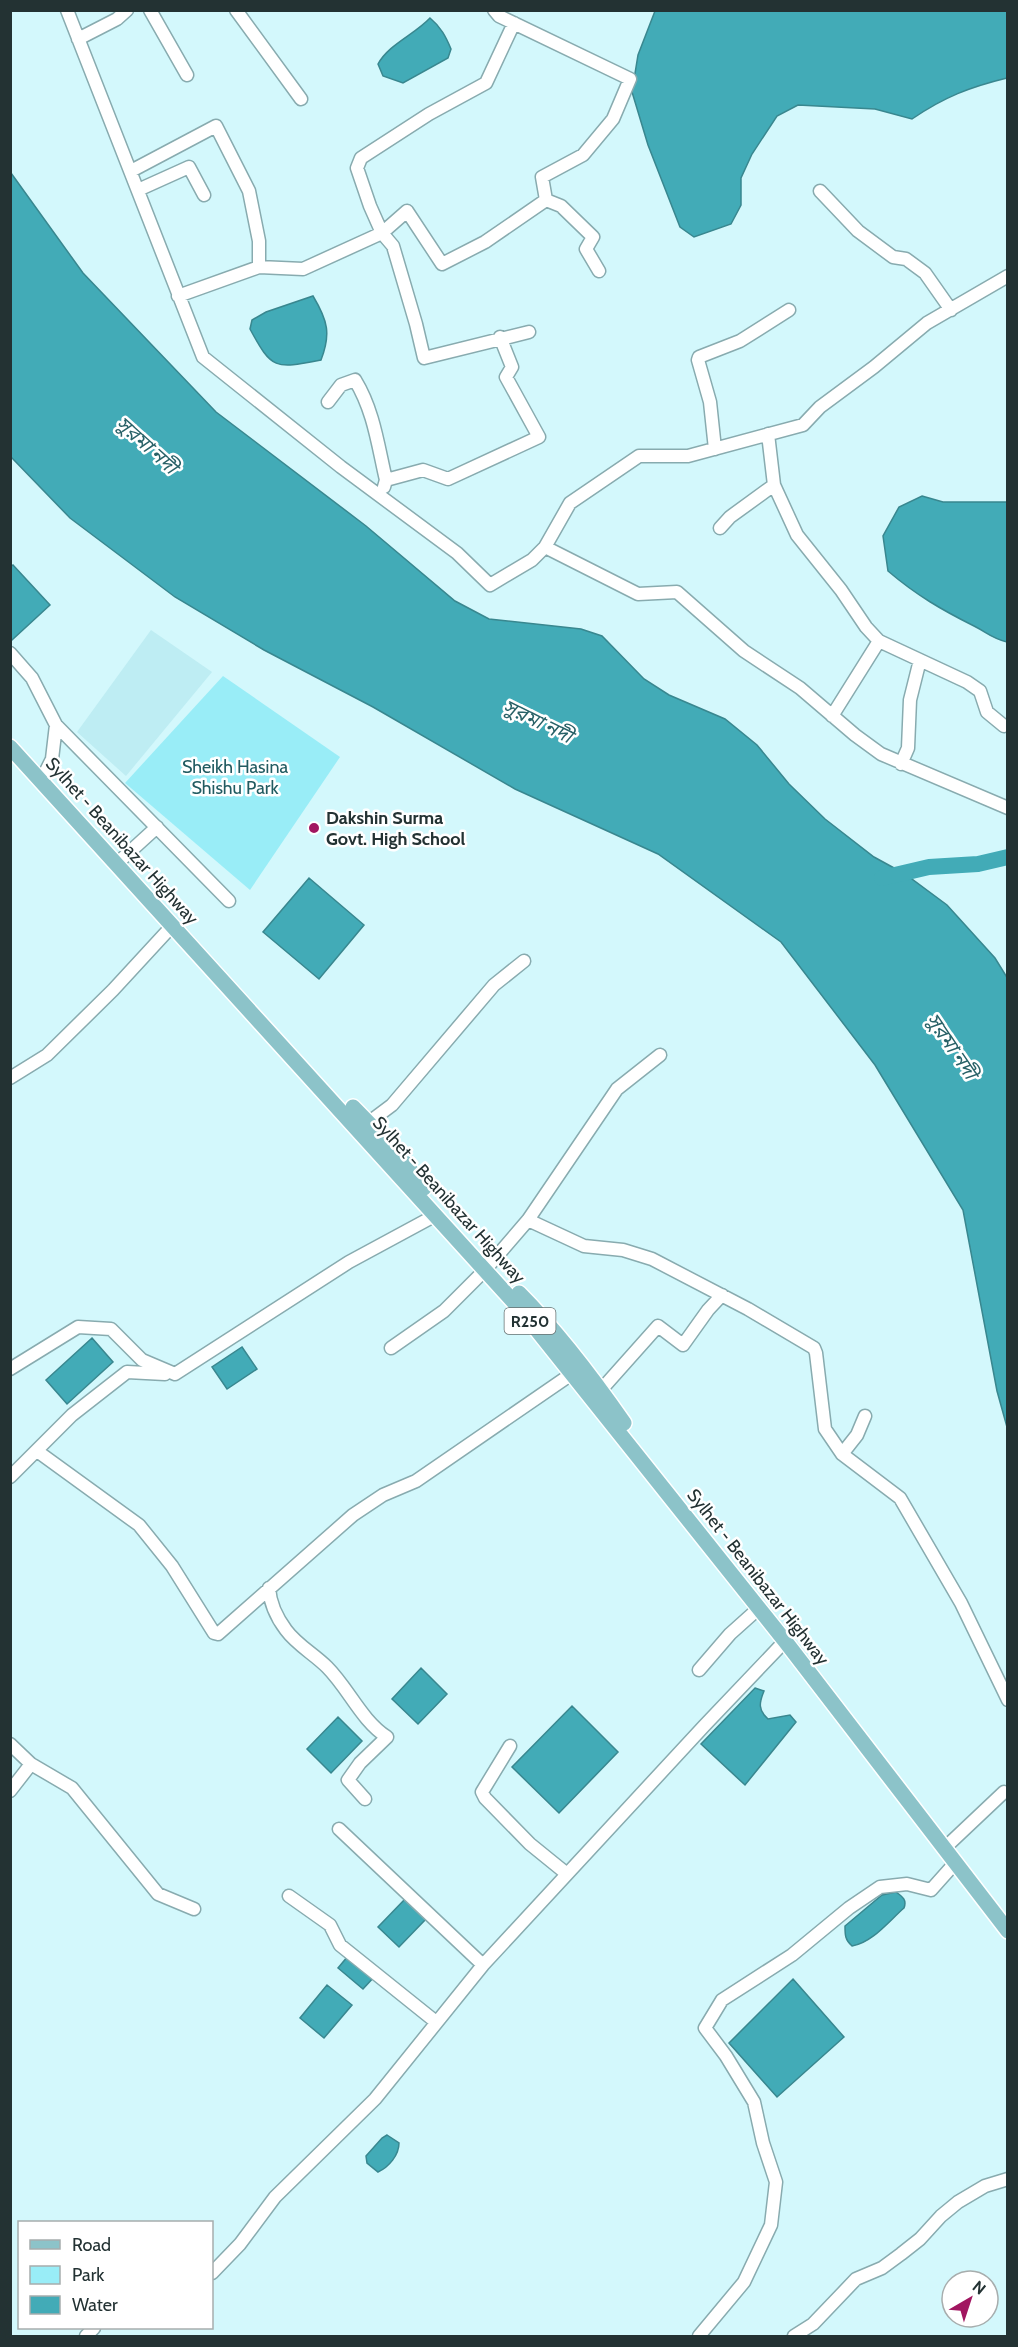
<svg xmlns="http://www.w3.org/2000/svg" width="1018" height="2347" viewBox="0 0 1018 2347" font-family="Cabin,'Noto Sans Bengali',sans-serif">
<rect width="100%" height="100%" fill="#d3f8fc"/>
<path fill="#beedf3" d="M 151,630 L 212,672 L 126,776 L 77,732 Z"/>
<path fill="#99edf7" d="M 223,676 L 340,757 L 250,890 L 125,783 Z"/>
<path fill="#42abb7" stroke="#39878f" stroke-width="1.5" d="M 655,11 L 1007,11 L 1007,78 C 970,87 944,97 912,119 L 875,109 L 798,105 L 777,116 L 752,154 L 741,178 L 741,205 L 731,224 L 694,237 L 680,227 L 648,145 L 632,92 L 638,55 Z
M 430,18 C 441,27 446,37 451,49 L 448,58 L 403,83 L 383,76 L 378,64 C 389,44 414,35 430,18 Z
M 11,173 L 83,273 L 216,412 L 366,526 L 455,601 L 489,619 L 581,629 L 602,636 L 644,679 L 669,695 L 725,719 L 757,745 L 789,784 L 825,819 L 874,857 L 905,874 L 947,905 L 995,958 L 1008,979 L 1007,1427 L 997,1391 L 963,1210 L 875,1065 L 781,942 L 658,854 L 515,789 L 373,707 L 264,650 L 175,597 L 70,518 L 11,457 Z
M 313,296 C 328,321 331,334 321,360 C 275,369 272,370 250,329 L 252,320 L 266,312 Z
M 922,496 L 943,502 L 1007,502 L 1007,642 C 991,638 988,633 974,626 C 942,610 916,595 888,571 L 883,536 L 899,507 Z
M 13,565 L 50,605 L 12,640 L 10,638 L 10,567 Z
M 309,878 L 364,925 L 319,979 L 263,932 Z
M 92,1338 L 113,1362 L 67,1404 L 46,1380 Z
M 242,1347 L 257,1369 L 227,1389 L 212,1367 Z
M 421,1668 L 447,1694 L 418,1724 L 392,1699 Z
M 755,1688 L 764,1691 C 759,1703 758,1710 768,1719 L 790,1715 L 796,1722 L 745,1785 L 701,1744 Z
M 572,1706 L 618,1752 L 559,1813 L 512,1767 Z
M 338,1717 L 362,1741 L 331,1773 L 307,1749 Z
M 896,1892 C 903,1897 907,1900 904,1908 C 889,1921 872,1943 852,1946 C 845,1940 845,1935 845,1926 L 882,1895 Z
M 405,1899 L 426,1919 L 399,1947 L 378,1927 Z
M 348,1956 L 374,1977 L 363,1989 L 338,1968 Z
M 793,1979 L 844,2037 L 777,2097 L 729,2043 Z
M 327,1985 L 352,2005 L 324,2038 L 300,2018 Z
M 387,2135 L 399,2143 C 399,2155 389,2167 378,2172 L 367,2163 L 366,2156 L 382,2138 Z"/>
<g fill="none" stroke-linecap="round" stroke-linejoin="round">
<path stroke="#42abb7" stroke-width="16" d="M 882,878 L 929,867 L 978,864 L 1008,857"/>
<defs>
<path id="minor" d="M 67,10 L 203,357 L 341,467 L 457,553 L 490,585 L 532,560 L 545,547 L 638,594 L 677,592 L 744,651 L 800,688 L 855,735 L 881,754 L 1008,808
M 150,10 L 187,75
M 236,10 L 301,99
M 514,23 L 486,83 L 429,114 L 361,158 L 357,168 L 370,206 L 382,233 L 393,246 L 416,324 L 424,358 L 529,332
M 78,39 L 117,19 L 127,10
M 131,171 L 216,126 L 249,191 L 259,241 L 259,267
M 138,190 L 189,167 L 204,195
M 820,191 L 858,231 L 893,257 L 906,259 L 925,273 L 951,310
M 546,200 L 561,206 L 593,237 L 586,249 L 599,271
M 178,296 L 259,267 L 303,269 L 382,233 L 407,211 L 442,264 L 485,242 L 546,200 L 542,177 L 583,155 L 613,119 L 630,79 L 499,16 L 494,10
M 328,402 L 341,385 L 355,380 C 374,411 378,446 386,480 L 384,487
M 768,434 L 774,485 L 797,535 L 841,590 L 866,627 L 879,641 L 967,682 L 980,691 L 987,712 L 1004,726
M 715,449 L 710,402 L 698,360 L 699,357 L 740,341 L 789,310
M 386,480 L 423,470 L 448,479 L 539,437 L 506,377 L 512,367 L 500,337
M 720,528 L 730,517 L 774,485
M 545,547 L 570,503 L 639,456 L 688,456 L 803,425 L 820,407 L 874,367 L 927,323 L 1008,276
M 10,653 L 32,678 L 56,725 L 52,759 L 45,773 L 39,779
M 832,716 L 879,641
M 56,725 L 229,901
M 901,764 L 908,748 L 910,700 L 920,660
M 123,858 L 157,827
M 10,1078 L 47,1055 L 113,990 L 172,926
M 368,1123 L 392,1105 L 494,985 L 524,961
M 528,1220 L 584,1246 L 623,1250 L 652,1259 L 748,1309 L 814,1348 L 816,1353 L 825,1429 L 842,1454 L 900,1498 L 961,1603 L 1008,1700
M 391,1348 L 444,1311 L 485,1270 L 528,1220 L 617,1089 L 660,1055
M 10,1369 L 78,1327 L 111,1329 L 142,1360 L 175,1374 L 349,1262 L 436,1215
M 592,1389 L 601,1390 L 658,1326 L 683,1345 L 708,1310 L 722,1295
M 37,1451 L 139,1525 L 172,1566 L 214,1633 L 218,1634 L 353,1515 L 383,1495 L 416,1481 L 573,1373
M 842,1454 L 857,1435 L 865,1416
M 10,1477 L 72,1415 L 127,1372 L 165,1374
M 269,1588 C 270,1603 277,1618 286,1630 C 297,1645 314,1654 327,1667 C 349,1689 361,1720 387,1737 L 360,1763 L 348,1780 L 365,1799
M 699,1670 L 730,1634 L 759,1608
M 10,1744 L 31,1764 L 72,1788 L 158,1894 L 194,1909
M 510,1746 L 482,1792 L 485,1798 L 530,1844 L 567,1874
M 10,1791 L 31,1764
M 339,1829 L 483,1965
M 950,1843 L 1004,1792
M 289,1896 L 330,1925 L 340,1945 L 436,2022
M 212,2273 L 240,2244 L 275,2197 L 375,2099 L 483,1965 L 704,1726 L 785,1641
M 86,2336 L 94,2328
M 699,2336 L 744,2282 L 771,2225 L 776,2182 L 763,2143 L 754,2102 L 726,2056 L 705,2028 L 722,2000 L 792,1955 L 849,1908 L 880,1887 L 907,1884 L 931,1890 L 956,1862
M 794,2336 L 813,2324 L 856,2279 L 882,2268 L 901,2254 L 920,2239 L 941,2216 L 958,2202 L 985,2186 L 1008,2179"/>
<path id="major" d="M 10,747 L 521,1310 L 785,1641 L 1008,1931
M 353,1107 L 396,1151 L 424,1188
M 519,1293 C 558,1332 592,1377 624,1423"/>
</defs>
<use href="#minor" stroke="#88abaf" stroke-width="15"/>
<use href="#major" stroke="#fff" stroke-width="18"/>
<use href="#minor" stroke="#fff" stroke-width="12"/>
<use href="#major" stroke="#8cc3c9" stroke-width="15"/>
</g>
<circle fill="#a11660" stroke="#fff" stroke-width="2" cx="314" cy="828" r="6"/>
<g text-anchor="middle" stroke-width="5" stroke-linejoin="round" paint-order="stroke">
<rect fill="#fff" stroke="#657070" stroke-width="1.5" x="504.5" y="1308" width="51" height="26" rx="4.5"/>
<g font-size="16" font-weight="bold" fill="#233233">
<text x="530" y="1327">R250</text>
</g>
<g font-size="18" fill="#215b61" stroke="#fff">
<text x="235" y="773">Sheikh Hasina<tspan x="235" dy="21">Shishu Park</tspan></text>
</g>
<g font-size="18" font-weight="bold" fill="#233233" stroke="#fff" text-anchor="start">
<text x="326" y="824">Dakshin Surma<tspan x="326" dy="21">Govt. High School</tspan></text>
</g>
<g font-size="18" fill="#233233" stroke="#fff">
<text transform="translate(122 841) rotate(48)" y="6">Sylhet - Beanibazar Highway</text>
<text transform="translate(449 1200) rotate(48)" y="6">Sylhet - Beanibazar Highway</text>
<text transform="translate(758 1577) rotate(52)" y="6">Sylhet - Beanibazar Highway</text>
</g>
<g font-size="20" font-style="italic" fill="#286167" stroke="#fff">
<text transform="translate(147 445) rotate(42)" y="7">সুরমা নদী</text>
<text transform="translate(538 721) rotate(26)" y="7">সুরমা নদী</text>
<text transform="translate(952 1046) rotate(56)" y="7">সুরমা নদী</text>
</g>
</g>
<rect width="1018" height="2347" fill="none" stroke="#233233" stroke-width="24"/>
<rect x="18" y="2221" width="195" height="108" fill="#ffffff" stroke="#a7adad" stroke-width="1.5"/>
<rect x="30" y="2240" width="30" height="9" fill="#8cc3c9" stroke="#a7adad" stroke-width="1.5"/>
<text x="72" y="2251" font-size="18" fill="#233233">Road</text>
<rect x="30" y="2266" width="30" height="18" fill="#99edf7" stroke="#a7adad" stroke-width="1.5"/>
<text x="72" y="2281" font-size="18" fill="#233233">Park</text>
<rect x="30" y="2296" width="30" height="18" fill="#42abb7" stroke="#a7adad" stroke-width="1.5"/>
<text x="72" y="2311" font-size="18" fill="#233233">Water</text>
<g transform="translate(970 2299) rotate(39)"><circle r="28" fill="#ffffff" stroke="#a7adad" stroke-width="1.5"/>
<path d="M0-4.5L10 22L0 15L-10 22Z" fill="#a11660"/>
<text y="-9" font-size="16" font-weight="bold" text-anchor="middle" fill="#233233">N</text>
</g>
</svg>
